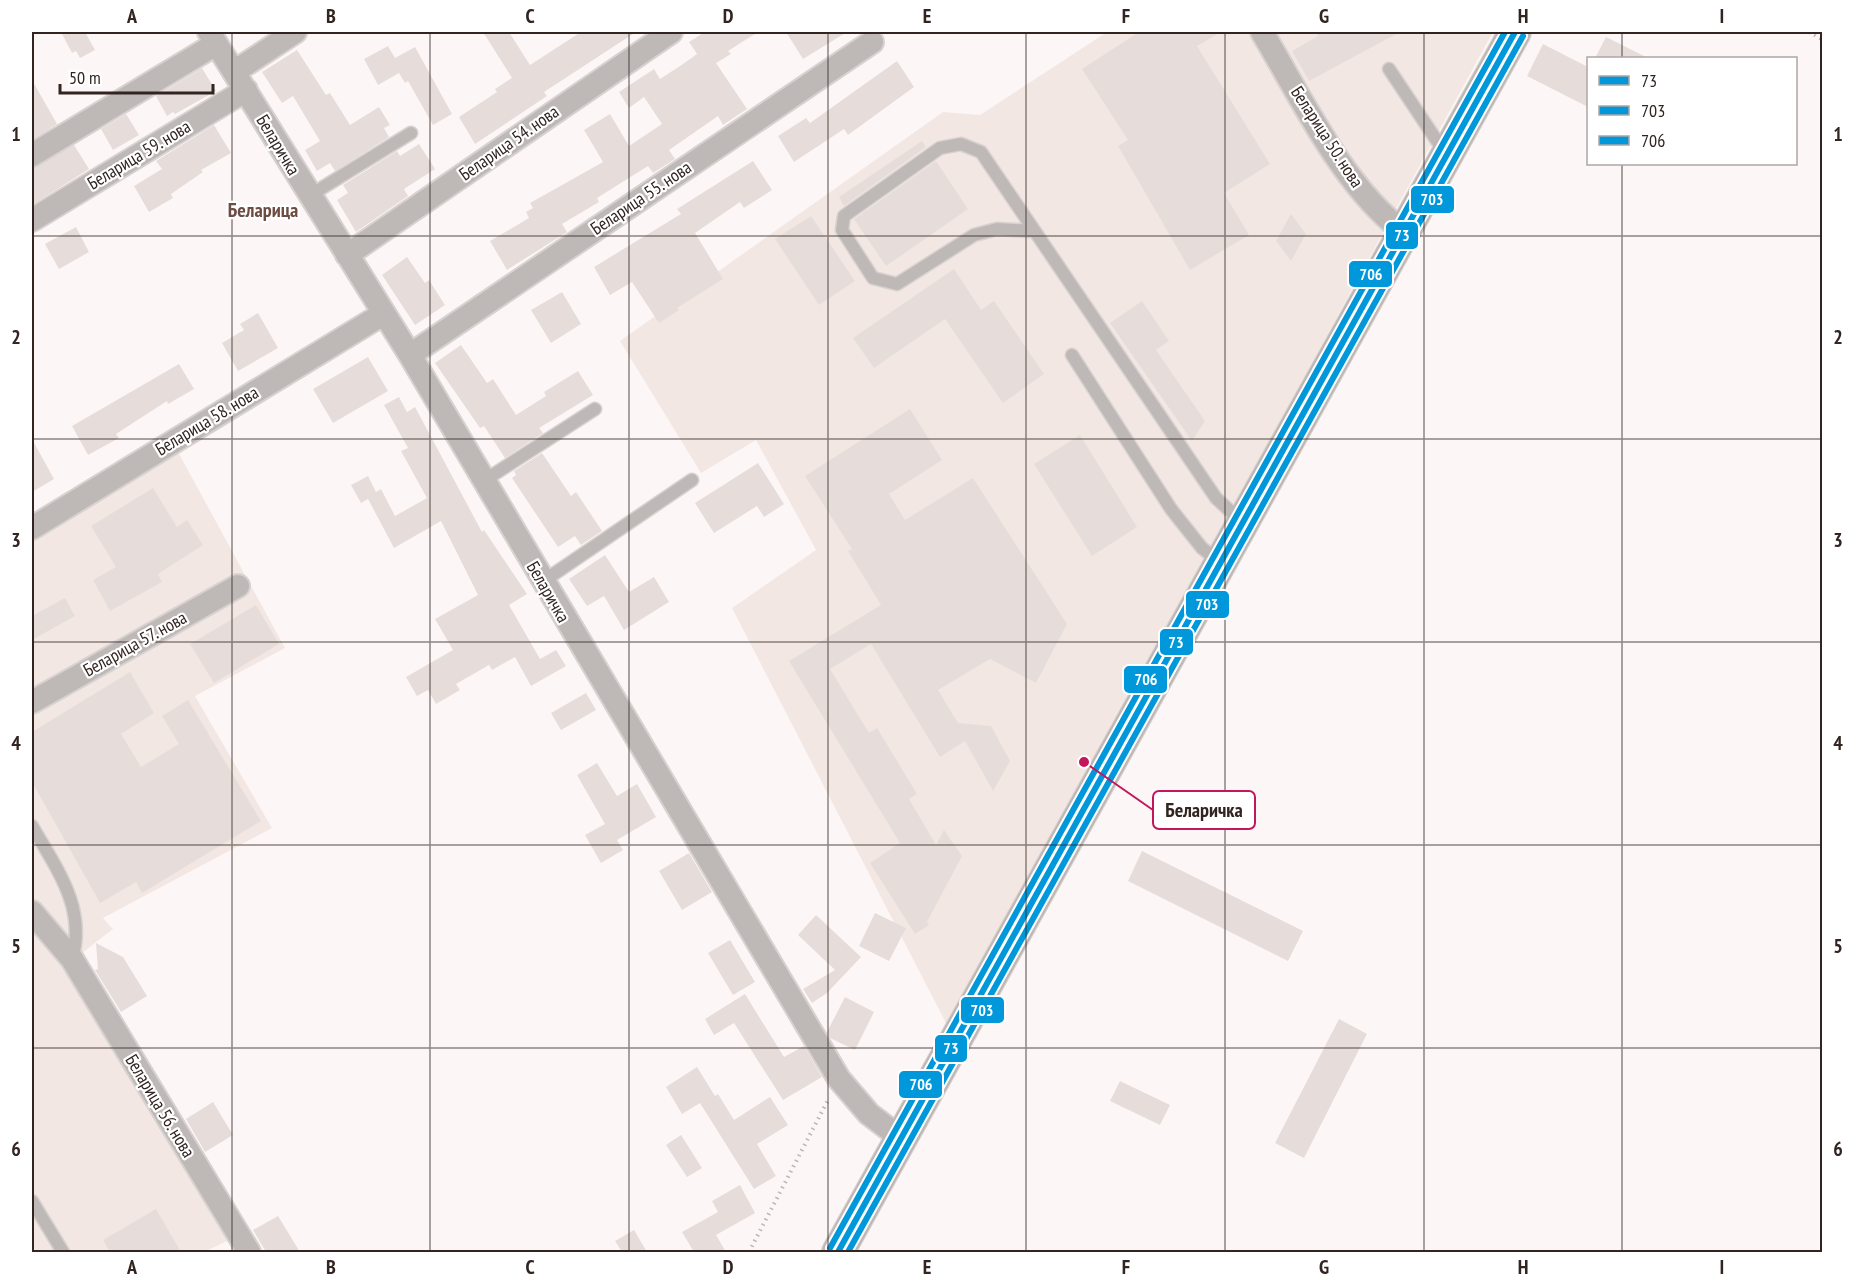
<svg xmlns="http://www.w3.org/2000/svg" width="1854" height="1284" viewBox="0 0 1854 1284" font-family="'PT Sans Narrow',sans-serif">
<rect width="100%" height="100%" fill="#fcf7f6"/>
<path fill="#f3e7e3" d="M 1107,32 L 1493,32 L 948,1027 L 732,608 L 816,550 L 756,440 L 701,473 L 620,341 L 943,112 L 980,115 Z
M 178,452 L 285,648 L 195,696 L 272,828 L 103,918 L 113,929 L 65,966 L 229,1240 L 204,1252 L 36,1252 L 32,1244 L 32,540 Z"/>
<path fill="#e6ddda" d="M 61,32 L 85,32 L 95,50 L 80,58 L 76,51 L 72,53 Z
M 483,32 L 509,32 L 530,65 L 581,32 L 636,32 L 544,92 L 547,96 L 475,144 L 459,117 L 497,92 L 495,89 L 512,78 Z
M 705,32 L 758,32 L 728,51 L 731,54 L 716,63 L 747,109 L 723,125 L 718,116 L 669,150 L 675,159 L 653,173 L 648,166 L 597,198 L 599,202 L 562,224 L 567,232 L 507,270 L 490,241 L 529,218 L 526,212 L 533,208 L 530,203 L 603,162 L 584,130 L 610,114 L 629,146 L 662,124 L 644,97 L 629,108 L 619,92 L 654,69 L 660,79 L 683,64 L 697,54 L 689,42 Z
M 786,32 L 847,32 L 803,59 Z
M 1139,32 L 1221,32 L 1197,46 L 1270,164 L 1224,193 L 1249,235 L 1190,270 L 1118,146 L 1128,140 L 1082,69 Z
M 1315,32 L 1400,32 L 1309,81 L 1292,51 L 1318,36 Z
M 1606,37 L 1648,58 L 1595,58 Z
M 1543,44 L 1588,67 L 1588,107 L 1527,76 Z
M 388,46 L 395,58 L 415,47 L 452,114 L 433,125 L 408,81 L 405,83 L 399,73 L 378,85 L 364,59 Z
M 297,50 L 326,95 L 330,93 L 350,125 L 379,107 L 390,125 L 384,128 L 389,137 L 335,171 L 330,163 L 317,171 L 305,150 L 320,141 L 293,96 L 282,103 L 262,72 Z
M 897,61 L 914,87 L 848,135 L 844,129 L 794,162 L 778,136 L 806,118 L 810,123 Z
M 202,68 L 216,91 L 175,114 L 173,112 L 167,116 L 156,96 Z
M 32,80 L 57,124 L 32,140 Z
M 126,114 L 139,135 L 113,150 L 101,129 Z
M 214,125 L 231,153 L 201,170 L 203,172 L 171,194 L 173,198 L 149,212 L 134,186 L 162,169 L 156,161 Z
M 922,141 L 926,147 L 844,206 L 839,197 Z
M 419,144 L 435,169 L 404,189 L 408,196 L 356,232 L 337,200 L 348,193 L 343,185 L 397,151 L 400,156 Z
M 74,145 L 89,169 L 32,205 L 32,168 Z
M 753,161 L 772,190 L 744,208 L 740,202 L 695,233 L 723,279 L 677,308 L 679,310 L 659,323 L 632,282 L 610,295 L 594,267 L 681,214 L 677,209 Z
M 936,161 L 968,209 L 886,266 L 854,219 Z
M 1291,214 L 1306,234 L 1291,261 L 1276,241 Z
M 811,216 L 855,281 L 819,305 L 775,239 Z
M 76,227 L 89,252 L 59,269 L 45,244 Z
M 407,257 L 425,283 L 429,280 L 445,305 L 415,325 L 382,275 Z
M 954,269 L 981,310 L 994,301 L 1044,374 L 1003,403 L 945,319 L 874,368 L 853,338 Z
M 562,292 L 581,324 L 551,343 L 531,310 Z
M 1142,301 L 1169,341 L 1156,350 L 1205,421 L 1192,441 L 1110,323 Z
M 258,313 L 278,348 L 238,371 L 222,343 L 244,330 L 240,324 Z
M 461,345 L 487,383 L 493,379 L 516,415 L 546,396 L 544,392 L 578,371 L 593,395 L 539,428 L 543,433 L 505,458 L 484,426 L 480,428 L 435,363 Z
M 368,357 L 388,391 L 333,423 L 313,389 Z
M 179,364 L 194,389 L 168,404 L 167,401 L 116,434 L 119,438 L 88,455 L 72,426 Z
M 399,397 L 407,412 L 415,407 L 482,532 L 484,530 L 527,594 L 509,605 L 540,659 L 556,650 L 566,666 L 531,686 L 515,657 L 492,670 L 489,665 L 456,684 L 460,690 L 436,704 L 428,690 L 417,696 L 406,677 L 453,650 L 435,619 L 478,595 L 441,521 L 394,548 L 368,499 L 361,503 L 351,485 L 368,476 L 376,492 L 381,489 L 395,516 L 427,498 L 401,451 L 408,448 L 384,405 Z
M 910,409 L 942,460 L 889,494 L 905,520 L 973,478 L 1067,624 L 1036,683 L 990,659 L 938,690 L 958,723 L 991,726 L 1010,761 L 993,791 L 965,741 L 940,757 L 871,644 L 830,669 L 869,733 L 877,728 L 917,794 L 909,799 L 936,845 L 944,830 L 962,856 L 927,922 L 929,925 L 915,934 L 870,863 L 900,843 L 789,661 L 881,605 L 848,551 L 852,549 L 805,476 Z
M 1080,435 L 1137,527 L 1092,556 L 1034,464 Z
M 32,439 L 54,479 L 32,492 Z
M 542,453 L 571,496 L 576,492 L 602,531 L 581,545 L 575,536 L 558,547 L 512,478 L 516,475 L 514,471 Z
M 758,463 L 784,504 L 764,517 L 757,506 L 714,533 L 695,503 Z
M 153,488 L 177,527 L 187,520 L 203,545 L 158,574 L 162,582 L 110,611 L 93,580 L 116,567 L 91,526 Z
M 605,555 L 629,592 L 654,577 L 669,602 L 624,630 L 604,596 L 587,606 L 569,579 Z
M 65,598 L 75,616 L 32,640 L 32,616 Z
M 256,605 L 279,644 L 214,683 L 190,644 Z
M 130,672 L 154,713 L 121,734 L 141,767 L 179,744 L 162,716 L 188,700 L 261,821 L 142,893 L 136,882 L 100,903 L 32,782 L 32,732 Z
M 586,693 L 596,710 L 561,730 L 551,713 Z
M 597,763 L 617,796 L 637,784 L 656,817 L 617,840 L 623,850 L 601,863 L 585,835 L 605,824 L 577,775 Z
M 1142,851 L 1303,931 L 1288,961 L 1128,881 Z
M 689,853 L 712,892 L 682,910 L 659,871 Z
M 875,913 L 906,928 L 889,961 L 859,946 Z
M 816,915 L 861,957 L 827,993 L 812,1003 L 803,989 L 835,970 L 798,935 Z
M 730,940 L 755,982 L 733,995 L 708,953 Z
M 96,943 L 123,957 L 147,996 L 121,1012 L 95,970 L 98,969 Z
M 745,994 L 784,1057 L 804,1046 L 822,1077 L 783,1100 L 734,1023 L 714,1035 L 705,1019 Z
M 845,997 L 874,1012 L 855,1050 L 830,1038 L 827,1032 Z
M 1339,1019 L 1367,1034 L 1304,1158 L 1275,1143 Z
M 697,1067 L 715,1096 L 718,1094 L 734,1120 L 770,1097 L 788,1125 L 757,1144 L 776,1176 L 754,1189 L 700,1103 L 682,1114 L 666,1087 Z
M 1120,1081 L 1170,1105 L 1160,1125 L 1110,1101 Z
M 213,1102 L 233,1135 L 205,1152 L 186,1119 Z
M 681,1135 L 702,1168 L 687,1177 L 666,1145 Z
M 740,1185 L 755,1213 L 716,1235 L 726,1252 L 694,1252 L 682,1232 L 718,1212 L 712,1201 Z
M 156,1209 L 181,1252 L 110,1252 L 103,1240 Z
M 278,1216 L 300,1252 L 266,1252 L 253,1230 Z
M 634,1230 L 647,1252 L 622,1252 L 615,1241 Z"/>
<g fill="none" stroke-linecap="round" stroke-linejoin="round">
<defs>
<path id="lane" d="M 1389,69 L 1445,153
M 309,196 L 411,133
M 1032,231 L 997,229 L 974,235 L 897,284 L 873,278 L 842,230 L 844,216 L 940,148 L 961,144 L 981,152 L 1216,498 L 1243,523
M 1072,355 L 1171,509 L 1202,548 L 1221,563
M 485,480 L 595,409
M 542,582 L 692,480
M 32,826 C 56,868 87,908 72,959
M 32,1201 L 63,1252"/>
<path id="street" d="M 209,32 L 410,355 L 839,1079 L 869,1114 L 902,1139
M 1262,32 C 1301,97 1343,187 1404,232
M 234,72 L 295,32
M 32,155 L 216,44
M 32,220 L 246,90
M 347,255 L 671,32
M 410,355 L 872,42
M 32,528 L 383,314
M 32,702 L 238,586
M 32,912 L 72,959 L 249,1252"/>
<path id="secondary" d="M 838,1252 L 1515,32"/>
</defs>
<use href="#lane" stroke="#d7d2d0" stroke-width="15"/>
<use href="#street" stroke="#d7d2d0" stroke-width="26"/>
<use href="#secondary" stroke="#d7d2d0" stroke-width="34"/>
<path stroke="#bbb7b6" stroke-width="4" stroke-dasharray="1.5 4.5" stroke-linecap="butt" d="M 1809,32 L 1822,39
M 749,1252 L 829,1098"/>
<use href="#lane" stroke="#beb9b7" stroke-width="12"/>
<use href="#street" stroke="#beb9b7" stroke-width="22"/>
<use href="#secondary" stroke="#beb7b5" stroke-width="32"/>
<defs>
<path id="bus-1" d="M 838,1252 L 1515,32"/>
<path id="bus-2" d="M 848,1252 L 1523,36"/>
<path id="bus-3" d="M 830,1248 L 1505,32"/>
</defs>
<use href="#bus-1" stroke="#fff" stroke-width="10"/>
<use href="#bus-2" stroke="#fff" stroke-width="10"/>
<use href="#bus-3" stroke="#fff" stroke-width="10"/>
<use href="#bus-1" stroke="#0098da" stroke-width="6"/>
<use href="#bus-2" stroke="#0098da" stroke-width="6"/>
<use href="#bus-3" stroke="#0098da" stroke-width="6"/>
</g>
<path fill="none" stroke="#322420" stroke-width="1.5" stroke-opacity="0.55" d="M 232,32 L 232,1252M 430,32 L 430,1252M 629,32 L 629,1252M 828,32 L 828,1252M 1026,32 L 1026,1252M 1225,32 L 1225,1252M 1424,32 L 1424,1252M 1622,32 L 1622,58M 1622,164 L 1622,1252M 32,236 L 1822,236M 32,439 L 1822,439M 32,642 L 1822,642M 32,845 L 1822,845M 32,1048 L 1822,1048"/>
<g text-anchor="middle" stroke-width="4.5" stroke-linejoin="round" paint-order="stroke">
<g font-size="18" fill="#322420" stroke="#fff">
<text transform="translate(1327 137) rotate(57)" y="6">Беларица 50. нова</text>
<text transform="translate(509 143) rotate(-35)" y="6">Беларица 54. нова</text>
<text transform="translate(278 145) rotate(59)" y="6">Беларичка</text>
<text transform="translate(139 155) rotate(-31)" y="6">Беларица 59. нова</text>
<text transform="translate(641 198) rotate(-34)" y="6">Беларица 55. нова</text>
<text transform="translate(207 421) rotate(-31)" y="6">Беларица 58. нова</text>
<text transform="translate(548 592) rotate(60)" y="6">Беларичка</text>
<text transform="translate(135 644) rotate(-29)" y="6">Беларица 57. нова</text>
<text transform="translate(160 1106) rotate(59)" y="6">Беларица 56. нова</text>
</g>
<g font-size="20" font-weight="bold" fill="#6b4d44" stroke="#fff">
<text x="263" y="217">Беларица</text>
</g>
</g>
<path fill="none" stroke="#c2185b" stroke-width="2" d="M1084 762L1153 810"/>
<circle fill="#c2185b" stroke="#fff" stroke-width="2" cx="1084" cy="762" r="6"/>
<rect fill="#fff" stroke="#c2185b" stroke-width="2" x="1153" y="791" width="102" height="38" rx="6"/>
<g font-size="20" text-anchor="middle" font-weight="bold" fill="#322420">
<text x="1204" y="817">Беларичка</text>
</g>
<g stroke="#fff" stroke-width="2">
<rect x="1410" y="185" width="45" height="29" rx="6" fill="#0098da"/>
<rect x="1385" y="221" width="34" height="29" rx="6" fill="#0098da"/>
<rect x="1348" y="260" width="45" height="28" rx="6" fill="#0098da"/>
<rect x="1185" y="590" width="45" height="29" rx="6" fill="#0098da"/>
<rect x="1159" y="628" width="35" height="28" rx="6" fill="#0098da"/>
<rect x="1123" y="665" width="45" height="29" rx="6" fill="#0098da"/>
<rect x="960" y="996" width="45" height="28" rx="6" fill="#0098da"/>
<rect x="934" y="1034" width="34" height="29" rx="6" fill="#0098da"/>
<rect x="898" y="1070" width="45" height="29" rx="6" fill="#0098da"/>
</g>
<g font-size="16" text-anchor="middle" font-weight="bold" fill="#fff">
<text x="1432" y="205">703</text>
<text x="1402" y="241">73</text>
<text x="1371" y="280">706</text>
<text x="1207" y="610">703</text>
<text x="1176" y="648">73</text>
<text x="1146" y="685">706</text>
<text x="982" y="1016">703</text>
<text x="951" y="1054">73</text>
<text x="921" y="1090">706</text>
</g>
<rect width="1854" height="1284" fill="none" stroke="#ffffff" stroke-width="66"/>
<rect x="1587" y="57" width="210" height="108" fill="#ffffff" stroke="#ada7a6" stroke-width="1.5"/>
<rect x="1599" y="76" width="30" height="9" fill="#0098da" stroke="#ada7a6" stroke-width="1.5"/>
<text x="1641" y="87" font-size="18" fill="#322420">73</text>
<rect x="1599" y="106" width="30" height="9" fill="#0098da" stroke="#ada7a6" stroke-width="1.5"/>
<text x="1641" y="117" font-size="18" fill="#322420">703</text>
<rect x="1599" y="136" width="30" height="9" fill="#0098da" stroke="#ada7a6" stroke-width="1.5"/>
<text x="1641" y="147" font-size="18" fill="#322420">706</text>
<path d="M60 84v9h153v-9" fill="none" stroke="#322420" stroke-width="3"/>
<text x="69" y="84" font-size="18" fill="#322420" stroke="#ffffff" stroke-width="4.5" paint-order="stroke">50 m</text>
<rect x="33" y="33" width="1788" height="1218" fill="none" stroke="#322420" stroke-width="2"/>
<g font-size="20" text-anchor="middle" font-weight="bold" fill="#322420">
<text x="132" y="23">A</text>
<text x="331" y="23">B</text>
<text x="530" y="23">C</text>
<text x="728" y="23">D</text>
<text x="927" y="23">E</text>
<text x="1126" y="23">F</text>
<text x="1324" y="23">G</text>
<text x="1523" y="23">H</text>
<text x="1722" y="23">I</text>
<text x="16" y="141">1</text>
<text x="1838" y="141">1</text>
<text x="16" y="344">2</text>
<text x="1838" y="344">2</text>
<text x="16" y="547">3</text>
<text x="1838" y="547">3</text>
<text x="16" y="750">4</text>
<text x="1838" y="750">4</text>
<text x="16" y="953">5</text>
<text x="1838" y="953">5</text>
<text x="16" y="1156">6</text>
<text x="1838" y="1156">6</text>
<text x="132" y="1274">A</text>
<text x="331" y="1274">B</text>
<text x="530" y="1274">C</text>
<text x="728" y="1274">D</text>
<text x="927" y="1274">E</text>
<text x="1126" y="1274">F</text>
<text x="1324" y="1274">G</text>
<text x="1523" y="1274">H</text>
<text x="1722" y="1274">I</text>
</g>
</svg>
